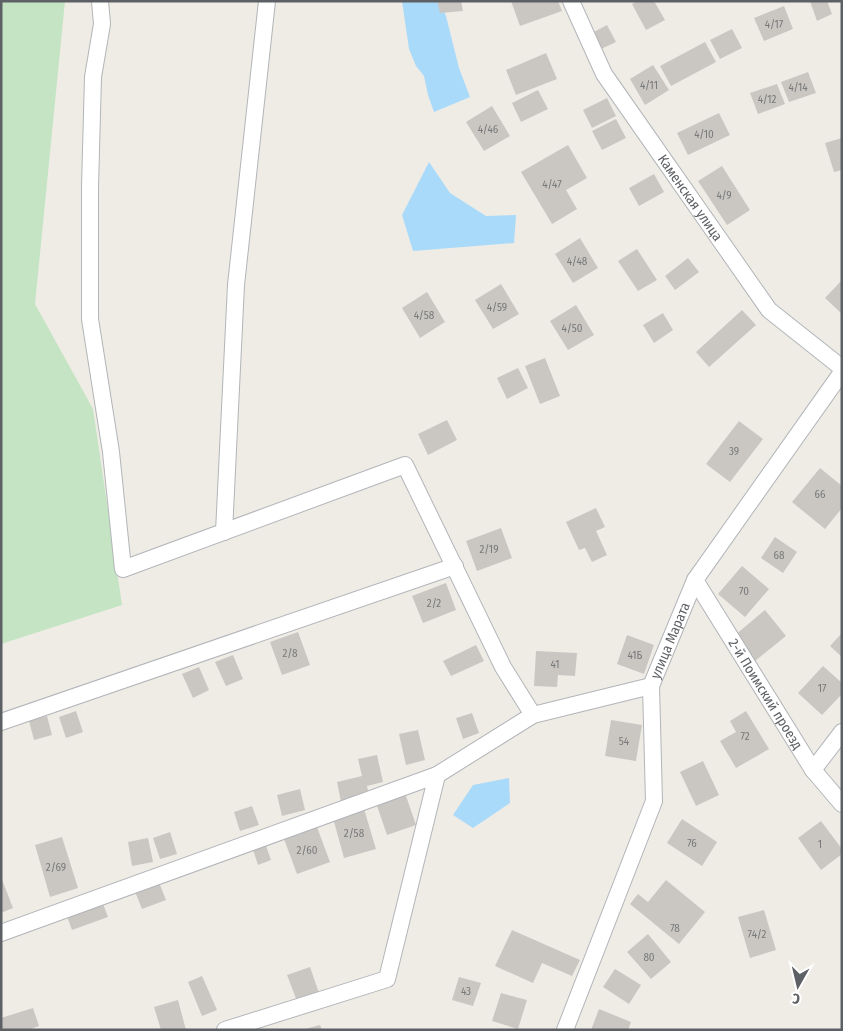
<svg xmlns="http://www.w3.org/2000/svg" width="843" height="1031" viewBox="0 0 843 1031" font-family="'Fira Sans Condensed',sans-serif">
<rect width="100%" height="100%" fill="#eeece5"/>
<path fill="#c4e4c3" d="M 1,1 L 65,1 L 35,304 L 93,409 L 122,605 L 1,644 Z"/>
<path fill="#aadafa" d="M 402,1 L 440,1 L 446,16 L 459,68 L 470,97 L 434,112 L 428,95 L 424,76 L 416,66 L 409,49 Z
M 429,162 L 450,193 L 486,216 L 516,215 L 514,243 L 413,251 L 402,215 Z
M 509,778 L 510,803 L 473,828 L 453,815 L 473,785 Z"/>
<path fill="#cac7c2" d="M 437,1 L 461,1 L 463,11 L 440,13 Z
M 511,1 L 558,1 L 562,11 L 520,26 Z
M 637,1 L 654,1 L 665,20 L 646,30 L 632,4 Z
M 810,1 L 827,1 L 832,14 L 817,21 Z
M 784,6 L 793,29 L 764,41 L 754,18 Z
M 607,25 L 616,42 L 601,49 L 592,33 Z
M 732,29 L 742,48 L 720,59 L 710,40 Z
M 705,42 L 716,62 L 671,86 L 660,66 Z
M 546,53 L 557,79 L 516,95 L 506,70 Z
M 653,65 L 669,90 L 645,105 L 630,79 Z
M 808,72 L 816,93 L 789,102 L 781,82 Z
M 777,84 L 785,104 L 758,114 L 750,93 Z
M 538,90 L 548,109 L 521,122 L 512,103 Z
M 607,98 L 616,116 L 592,128 L 583,110 Z
M 492,106 L 510,136 L 484,151 L 466,122 Z
M 719,113 L 730,135 L 688,155 L 677,133 Z
M 616,119 L 626,138 L 602,150 L 592,131 Z
M 842,138 L 842,170 L 834,172 L 825,143 Z
M 568,145 L 587,178 L 566,190 L 577,209 L 552,224 L 521,172 Z
M 722,166 L 750,210 L 727,225 L 698,181 Z
M 654,174 L 664,192 L 639,206 L 629,188 Z
M 580,238 L 598,268 L 573,283 L 555,254 Z
M 637,249 L 657,280 L 638,291 L 618,261 Z
M 688,258 L 699,272 L 675,290 L 665,276 Z
M 842,280 L 842,314 L 825,298 Z
M 501,284 L 519,314 L 493,329 L 475,300 Z
M 427,292 L 445,322 L 420,338 L 402,308 Z
M 576,305 L 594,335 L 568,350 L 550,321 Z
M 742,310 L 756,325 L 709,367 L 696,352 Z
M 663,313 L 673,330 L 654,343 L 643,325 Z
M 545,358 L 560,396 L 540,404 L 525,366 Z
M 518,368 L 528,388 L 507,399 L 497,378 Z
M 447,420 L 457,440 L 428,455 L 418,434 Z
M 739,421 L 763,439 L 730,482 L 706,464 Z
M 820,468 L 842,486 L 842,508 L 825,529 L 792,502 Z
M 596,508 L 605,527 L 596,531 L 607,555 L 592,562 L 585,548 L 579,550 L 566,522 Z
M 501,528 L 512,558 L 477,571 L 466,541 Z
M 775,537 L 797,552 L 783,573 L 761,558 Z
M 742,566 L 769,589 L 745,617 L 718,594 Z
M 446,583 L 456,610 L 423,623 L 412,596 Z
M 765,610 L 786,636 L 755,661 L 734,636 Z
M 298,632 L 310,665 L 282,675 L 270,642 Z
M 842,633 L 842,657 L 830,646 Z
M 627,635 L 654,645 L 644,674 L 617,664 Z
M 476,645 L 484,661 L 451,676 L 443,661 Z
M 536,651 L 577,653 L 575,676 L 558,675 L 557,687 L 534,686 Z
M 233,655 L 243,679 L 226,686 L 215,662 Z
M 823,666 L 842,683 L 842,694 L 822,715 L 798,693 Z
M 199,667 L 209,690 L 193,698 L 182,674 Z
M 76,711 L 83,732 L 66,738 L 59,717 Z
M 746,711 L 769,749 L 736,768 L 720,741 L 736,732 L 730,721 Z
M 472,713 L 479,733 L 463,739 L 456,718 Z
M 47,716 L 52,735 L 34,740 L 29,721 Z
M 611,720 L 642,725 L 636,761 L 605,756 Z
M 418,730 L 425,760 L 406,765 L 399,734 Z
M 377,755 L 383,782 L 367,786 L 369,795 L 341,802 L 337,782 L 362,776 L 358,759 Z
M 703,761 L 719,795 L 696,806 L 680,772 Z
M 300,789 L 305,810 L 282,816 L 277,795 Z
M 405,793 L 416,825 L 387,835 L 376,803 Z
M 252,806 L 259,825 L 240,831 L 234,812 Z
M 364,809 L 376,849 L 344,858 L 333,818 Z
M 682,819 L 717,842 L 702,866 L 667,843 Z
M 821,821 L 842,849 L 842,854 L 821,870 L 798,838 Z
M 317,827 L 330,862 L 297,874 L 284,839 Z
M 170,832 L 177,854 L 160,859 L 153,838 Z
M 62,837 L 78,888 L 50,897 L 35,845 Z
M 148,838 L 153,862 L 132,866 L 128,842 Z
M 265,843 L 271,860 L 258,865 L 252,847 Z
M 1,877 L 13,908 L 1,913 Z
M 158,880 L 166,900 L 142,909 L 134,889 Z
M 666,880 L 705,912 L 679,944 L 630,904 L 638,894 L 648,902 Z
M 102,901 L 108,917 L 72,930 L 66,914 Z
M 764,910 L 776,950 L 750,958 L 738,917 Z
M 512,930 L 580,960 L 572,976 L 542,963 L 533,983 L 495,966 Z
M 648,934 L 671,962 L 651,979 L 627,952 Z
M 310,967 L 319,993 L 297,1001 L 287,975 Z
M 615,969 L 641,985 L 629,1004 L 603,987 Z
M 202,976 L 217,1010 L 202,1016 L 188,982 Z
M 459,977 L 481,983 L 473,1006 L 452,1000 Z
M 501,993 L 527,1000 L 518,1029 L 492,1021 Z
M 178,1000 L 186,1030 L 161,1030 L 154,1007 Z
M 33,1008 L 39,1026 L 28,1030 L 1,1030 L 1,1018 Z
M 599,1009 L 631,1022 L 628,1030 L 591,1030 Z
M 320,1025 L 322,1030 L 305,1030 L 305,1029 Z"/>
<g fill="none" stroke-linecap="round" stroke-linejoin="round">
<defs>
<g id="street">
<path d="M 100,1 L 102,24 L 93,77 L 90,187 L 90,319 L 111,452 L 123,569 L 405,465 L 503,667 L 533,715"/>
<path id="s1" d="M 571,1 L 604,74 L 769,310 L 842,368"/>
<path d="M 224,532 L 236,285 L 267,1"/>
<path id="s2" d="M 695,580 L 813,770 L 842,804"/>
<path d="M 1,722 L 455,566"/>
<path d="M 813,770 L 842,732"/>
<path d="M 1,933 L 437,775 L 533,715 L 651,686"/>
<path d="M 225,1030 L 387,979 L 437,775"/>
<path id="s3" d="M 565,1030 L 654,801 L 651,686 L 695,580 L 842,372"/>
</g>
</defs>
<use href="#street" stroke="#b2b5b9" stroke-width="18"/>
<use href="#street" stroke="#fff" stroke-width="16"/>
</g>
<g text-anchor="middle" stroke-width="4" stroke-linejoin="round" paint-order="stroke">
<g font-size="11" fill="#787a7c">
<text x="774" y="28">4/17</text>
<text x="649" y="89">4/11</text>
<text x="798" y="91">4/14</text>
<text x="767" y="103">4/12</text>
<text x="488" y="133">4/46</text>
<text x="704" y="138">4/10</text>
<text x="552" y="188">4/47</text>
<text x="724" y="199">4/9</text>
<text x="577" y="265">4/48</text>
<text x="497" y="311">4/59</text>
<text x="424" y="319">4/58</text>
<text x="572" y="332">4/50</text>
<text x="734" y="455">39</text>
<text x="820" y="498">66</text>
<text x="489" y="553">2/19</text>
<text x="779" y="559">68</text>
<text x="744" y="595">70</text>
<text x="434" y="607">2/2</text>
<text x="290" y="657">2/8</text>
<text x="635" y="659">41Б</text>
<text x="555" y="668">41</text>
<text x="822" y="692">17</text>
<text x="745" y="740">72</text>
<text x="624" y="745">54</text>
<text x="354" y="837">2/58</text>
<text x="692" y="847">76</text>
<text x="820" y="848">1</text>
<text x="307" y="854">2/60</text>
<text x="56" y="871">2/69</text>
<text x="675" y="932">78</text>
<text x="757" y="938">74/2</text>
<text x="649" y="961">80</text>
<text x="466" y="995">43</text>
</g>
<g font-size="14" fill="#5d6064" stroke="#fff">
<text dy="5" stroke="none"><textPath href="#s1" startOffset="231">Каменская улица</textPath></text>
<text dy="5" stroke="none"><textPath href="#s3" startOffset="410">улица Марата</textPath></text>
<text dy="5" stroke="none"><textPath href="#s2" startOffset="134">2-й Поимский проезд</textPath></text>
</g>
</g>
<rect width="843" height="1031" fill="none" stroke="#5d6064" stroke-width="5"/>
<g transform="translate(798 986) rotate(188)" stroke="#ffffff" stroke-width="4" paint-order="stroke">
<path d="M0-4L9 19L0 12L-9 19Z" fill="#5d6064"/>
<text y="-8" font-size="14" font-weight="bold" text-anchor="middle" fill="#5d6064">С</text>
</g>
</svg>
